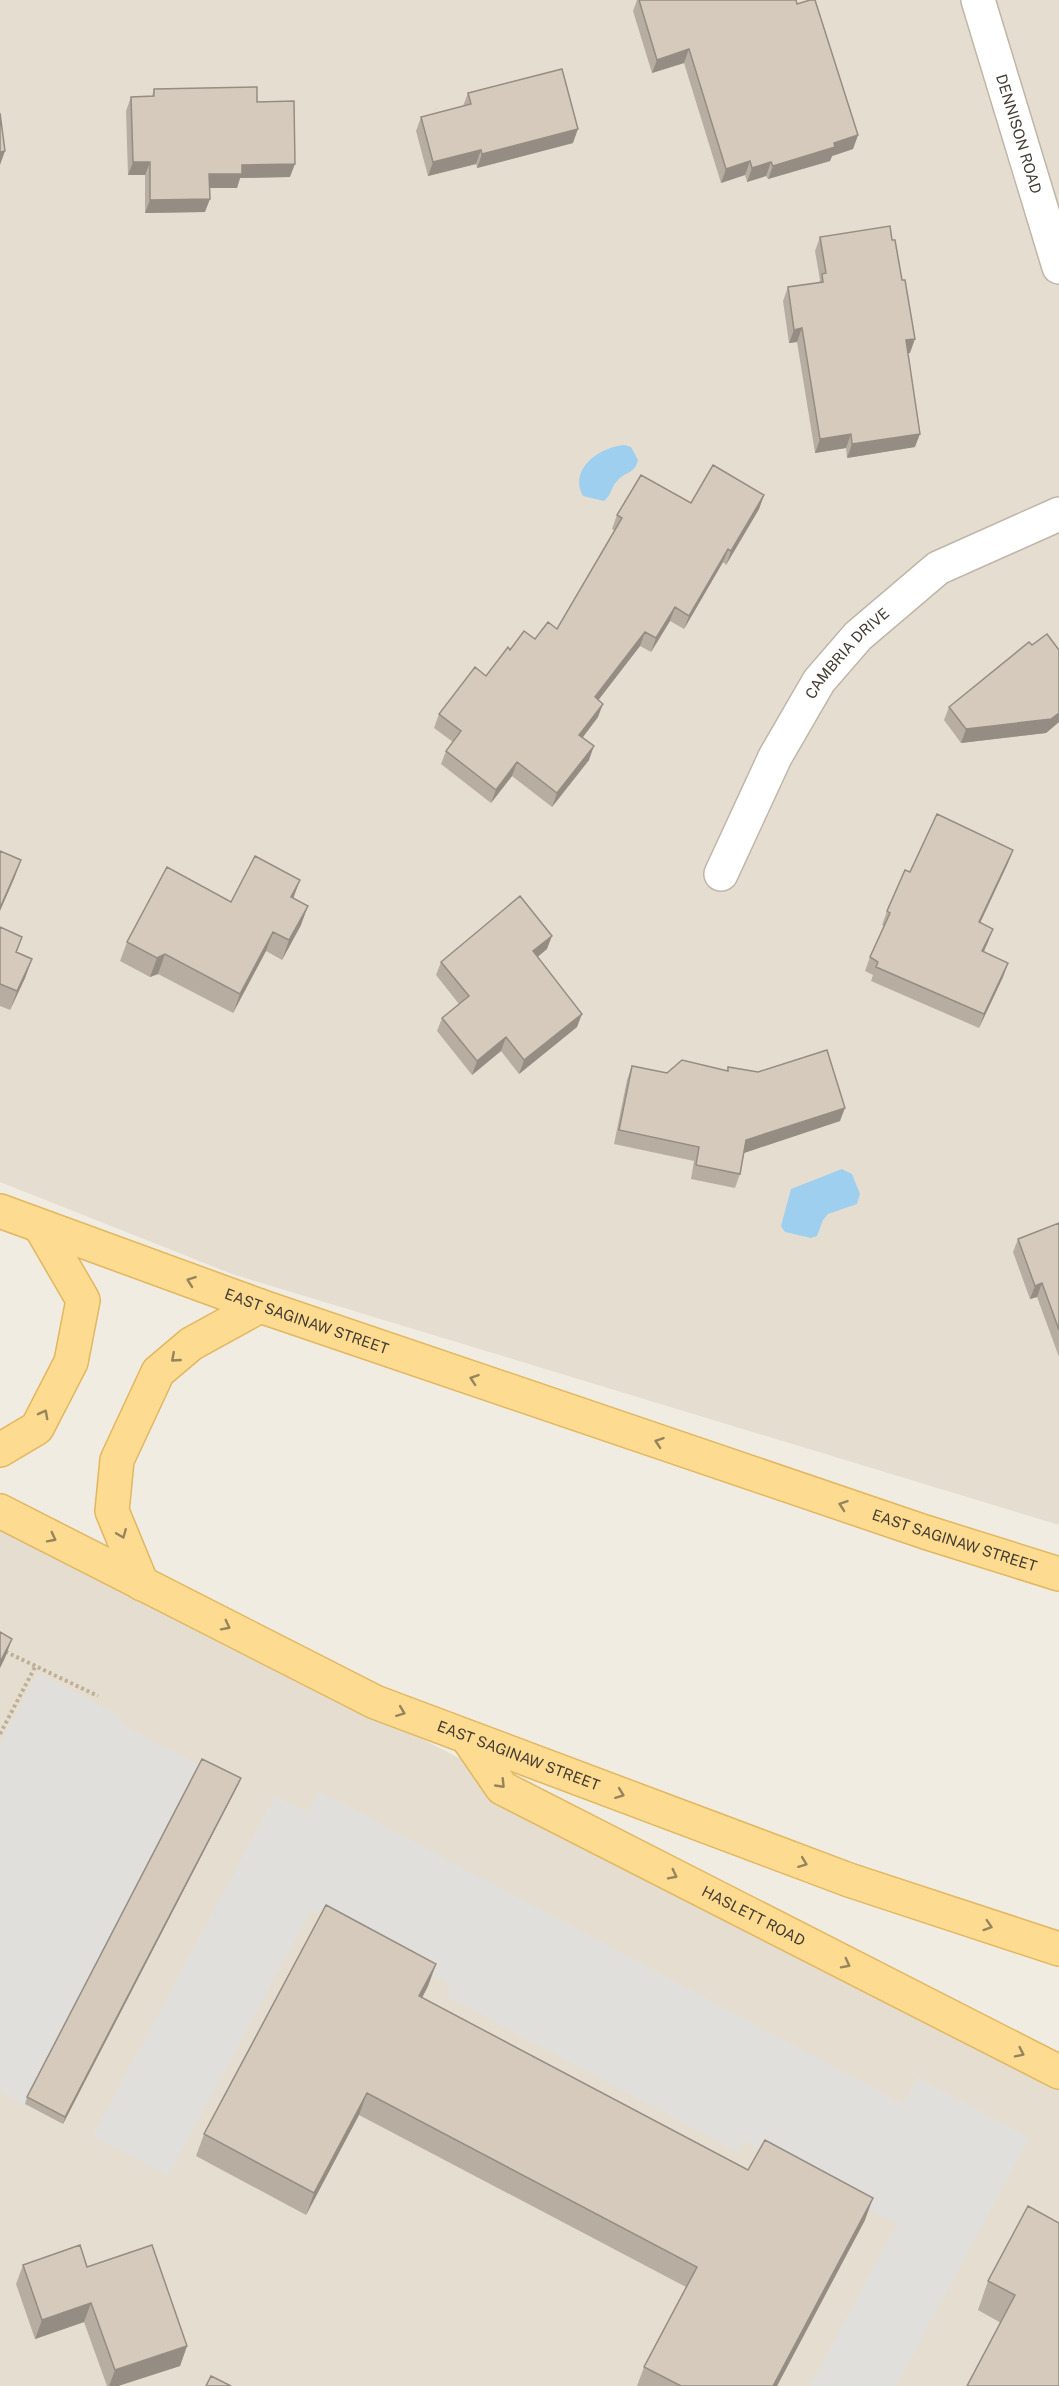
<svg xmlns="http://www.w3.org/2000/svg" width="1059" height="2386" viewBox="0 0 1059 2386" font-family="'Public Sans',sans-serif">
<rect width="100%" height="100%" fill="#f1ece2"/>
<path fill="#e5ded0" d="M 0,0 L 1059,0 L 1059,1525 L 232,1274 L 0,1182 Z
M 0,1518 L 1059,2072 L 1059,2386 L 0,2386 Z"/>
<path fill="#e1dfdb" d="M 38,1673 L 118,1715 L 129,1729 L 238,1785 L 63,2124 L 0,2092 L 0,1745 Z
M 319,1791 L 903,2104 L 918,2078 L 1029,2138 L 896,2386 L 810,2386 L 897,2224 L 744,2141 L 738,2152 L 445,1995 L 450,1984 L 311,1910 L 168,2176 L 93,2136 L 275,1796 L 307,1813 Z"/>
<path fill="#9ecfee" d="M 624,445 L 631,447 L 638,460 C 635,474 626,471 618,480 C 611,486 612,495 604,501 L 583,496 C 568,469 600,447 624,445 Z
M 842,1169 L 852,1174 L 860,1194 L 857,1204 L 828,1214 L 823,1220 L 817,1236 L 811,1238 L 785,1232 L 781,1226 L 791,1189 Z"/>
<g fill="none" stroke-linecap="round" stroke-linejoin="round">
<defs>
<g id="minor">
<path id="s1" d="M 978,0 L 1059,267"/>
<path id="s2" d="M 721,874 L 775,757 L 819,681 L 858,636 L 938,568 L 1059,514"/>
</g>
<g id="major">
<path id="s3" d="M 0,1211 L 260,1306 L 925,1532 L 1059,1574"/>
<path d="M 0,1450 L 37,1428 L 71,1362 L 83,1300 L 40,1226"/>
<path id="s4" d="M 0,1511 L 375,1702 L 849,1880 L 1059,1949"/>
<path d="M 142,1584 L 112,1511 L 117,1460 L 158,1372 L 191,1344 L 260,1306"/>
<path id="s5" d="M 467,1737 L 502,1788 L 1059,2072"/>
</g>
</defs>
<use href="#minor" stroke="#bfb6a8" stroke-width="36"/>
<use href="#major" stroke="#e1b760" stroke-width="36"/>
<path stroke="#beaf97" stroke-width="4" stroke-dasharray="3 3" stroke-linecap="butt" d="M 0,1649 L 98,1696
M 0,1734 L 35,1667"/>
<use href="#minor" stroke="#fff" stroke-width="33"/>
<use href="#major" stroke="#fddb90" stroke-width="33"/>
</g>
<path fill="#b7aea1" d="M 637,0 L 796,0 L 858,135 L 853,149 L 832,156 L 830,161 L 768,179 L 766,176 L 747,182 L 745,175 L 721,183 L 684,63 L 652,73 L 633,11 Z
M 154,89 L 257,102 L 290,177 L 240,178 L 237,188 L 210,188 L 205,212 L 145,213 L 145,175 L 128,175 L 126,111 L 131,97 L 152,96 Z
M 468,93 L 573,143 L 477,168 L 476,164 L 428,176 L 416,131 L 421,117 L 463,106 Z
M 820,237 L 910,353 L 908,353 L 915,447 L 847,458 L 846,448 L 815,453 L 797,342 L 789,343 L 783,301 L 788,287 L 819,283 L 820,280 L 815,251 Z
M 764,495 L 759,509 L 726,565 L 723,562 L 684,629 L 670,621 L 651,652 L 640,646 L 598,700 L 598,717 L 582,738 L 589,760 L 552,807 L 512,776 L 491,803 L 441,764 L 446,751 L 453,742 L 434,728 L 439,714 L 486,676 L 535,639 L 557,629 L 615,531 L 612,529 L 617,515 L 691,503 Z
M 1032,645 L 1059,650 L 1059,722 L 1046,733 L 961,743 L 944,720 L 949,707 Z
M 1008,863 L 980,923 L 993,929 L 984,952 L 1008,963 L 1003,977 L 979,1028 L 871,981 L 873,975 L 865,971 L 870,957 L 884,926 L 882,925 L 887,911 L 910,872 Z
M 293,898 L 301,925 L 282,960 L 266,951 L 233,1013 L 158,974 L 150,977 L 120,961 L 127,942 L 231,902 Z
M 0,927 L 22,937 L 17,952 L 32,959 L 25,978 L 10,1010 L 0,1006 Z
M 547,949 L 537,957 L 577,1027 L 519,1074 L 501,1051 L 472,1075 L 437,1031 L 442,1018 L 459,1004 L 436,975 L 441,962 Z
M 632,1066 L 667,1073 L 727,1071 L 728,1067 L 840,1121 L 744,1153 L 740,1174 L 735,1188 L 691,1179 L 694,1161 L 614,1144 L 627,1080 Z
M 1059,1223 L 1059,1357 L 1037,1297 L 1030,1299 L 1013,1252 L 1018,1239 Z
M 241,1778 L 238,1785 L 63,2124 L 25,2104 L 27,2097 Z
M 436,1964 L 428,1986 L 422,1998 L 748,2170 L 865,2220 L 777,2386 L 637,2386 L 644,2367 L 686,2287 L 359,2115 L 306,2215 L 196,2156 L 204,2134 Z
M 1059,2223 L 1001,2323 L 978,2310 L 988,2281 Z
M 23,2265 L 87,2267 L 187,2346 L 180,2366 L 118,2386 L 107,2386 L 84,2322 L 35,2339 L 16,2284 Z"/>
<path fill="#958d83" d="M 689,49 L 684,63 L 652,73 L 657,60 Z
M 578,129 L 573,143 L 477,168 L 482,154 Z
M 858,135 L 853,149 L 832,156 L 830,161 L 768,179 L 773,166 L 834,143 Z
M 481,150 L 476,164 L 428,176 L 433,162 Z
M 5,151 L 0,165 L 0,152 Z
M 750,161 L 745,175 L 721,183 L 726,169 Z
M 133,162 L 150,162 L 145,175 L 128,175 Z
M 771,162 L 766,176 L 747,182 L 752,168 Z
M 295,164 L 290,177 L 240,178 L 237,188 L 204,188 L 209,174 L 242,165 Z
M 210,199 L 205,212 L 145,213 L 150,200 Z
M 802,328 L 797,342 L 789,343 L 794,330 Z
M 915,339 L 910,353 L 901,354 L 906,340 Z
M 851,434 L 846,448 L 815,453 L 820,439 Z
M 920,434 L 915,447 L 847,458 L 852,444 Z
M 764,495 L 759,509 L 726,565 L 731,551 Z
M 728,549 L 723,562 L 684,629 L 689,616 Z
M 675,607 L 670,621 L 651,652 L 656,638 Z
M 645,632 L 640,646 L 590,711 L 595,697 Z
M 603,704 L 598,717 L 574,749 L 579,735 Z
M 1059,713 L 1059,722 L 1046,733 L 961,743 L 966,729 Z
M 594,746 L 589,760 L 552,807 L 557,793 Z
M 517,762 L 512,776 L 491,803 L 496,790 Z
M 1013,850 L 1008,863 L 974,936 L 979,922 Z
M 21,860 L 14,879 L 0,911 L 0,908 Z
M 300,880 L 293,899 L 291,897 Z
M 308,906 L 301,925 L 282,960 L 289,940 Z
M 993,929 L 988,942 L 977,965 L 982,951 Z
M 273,932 L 266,951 L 233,1013 L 240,994 Z
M 552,936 L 547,949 L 528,965 L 533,951 Z
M 165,954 L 158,974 L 150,977 L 157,958 Z
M 32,959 L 25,978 L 10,1010 L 17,991 Z
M 1008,963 L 1003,977 L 979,1028 L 984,1014 Z
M 582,1014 L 577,1027 L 519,1074 L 524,1060 Z
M 506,1037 L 501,1051 L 472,1075 L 477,1061 Z
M 845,1108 L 840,1121 L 741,1154 L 746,1140 Z
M 1042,1283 L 1037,1297 L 1030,1299 L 1035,1286 Z
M 12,1639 L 5,1658 L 0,1668 L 0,1662 Z
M 241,1778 L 238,1785 L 63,2124 L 65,2117 Z
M 436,1964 L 428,1986 L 411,2019 L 419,1996 Z
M 367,2093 L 359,2115 L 306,2215 L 314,2193 Z
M 873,2198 L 865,2220 L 777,2386 L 773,2386 Z
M 91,2303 L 84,2322 L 35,2339 L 42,2320 Z
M 187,2346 L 180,2366 L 118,2386 L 109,2386 L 115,2370 Z"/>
<path fill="#d5cabb" stroke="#958d83" stroke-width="1.5" d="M 639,0 L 796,0 L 797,4 L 810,0 L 815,0 L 858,135 L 834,143 L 835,147 L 773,166 L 771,162 L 752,168 L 750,161 L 726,169 L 689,49 L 657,60 Z
M 562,69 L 578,129 L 482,154 L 481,150 L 433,162 L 421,117 L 471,104 L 468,93 Z
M 257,87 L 257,102 L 294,101 L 295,164 L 242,165 L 242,174 L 209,174 L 210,199 L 150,200 L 150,162 L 133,162 L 131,97 L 154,96 L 154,89 Z
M 0,113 L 5,151 L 0,152 Z
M 890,226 L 892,240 L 895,240 L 902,280 L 905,280 L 915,339 L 906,340 L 920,434 L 852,444 L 851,434 L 820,439 L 802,328 L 794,330 L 788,287 L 823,282 L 822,274 L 826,273 L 820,237 Z
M 713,465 L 764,495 L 731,551 L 728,549 L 689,616 L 675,607 L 656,638 L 645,632 L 595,697 L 603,704 L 579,735 L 594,746 L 557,793 L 517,762 L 496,790 L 446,751 L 461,731 L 439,714 L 475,667 L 486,676 L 508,647 L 510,650 L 524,631 L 535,639 L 548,622 L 557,629 L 622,518 L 617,515 L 641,475 L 691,503 Z
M 1047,634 L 1059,650 L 1059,713 L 1051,719 L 966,729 L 949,707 L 1029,642 L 1032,645 Z
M 937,814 L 1013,850 L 979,922 L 993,929 L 982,951 L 1008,963 L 984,1014 L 876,967 L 878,962 L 870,957 L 890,913 L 887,911 L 905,870 L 910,872 Z
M 0,851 L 21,860 L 0,908 Z
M 255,856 L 300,880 L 291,897 L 308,906 L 289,940 L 273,932 L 240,994 L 165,954 L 157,958 L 127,942 L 167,867 L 231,902 Z
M 520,896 L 552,936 L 533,951 L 582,1014 L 524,1060 L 506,1037 L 477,1061 L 442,1018 L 469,996 L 441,962 Z
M 0,927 L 22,937 L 16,952 L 32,959 L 17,991 L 0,984 Z
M 827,1050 L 845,1108 L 746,1140 L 740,1174 L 696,1165 L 699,1147 L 619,1130 L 632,1066 L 667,1073 L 682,1060 L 728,1071 L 728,1067 L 758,1072 Z
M 1059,1223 L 1059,1330 L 1042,1283 L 1035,1286 L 1018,1239 Z
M 0,1632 L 12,1639 L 0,1662 Z
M 202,1759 L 241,1778 L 65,2117 L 27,2097 Z
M 326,1905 L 436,1964 L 419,1996 L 748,2170 L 765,2140 L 873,2198 L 773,2386 L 681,2386 L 644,2367 L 697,2267 L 367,2093 L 314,2193 L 204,2134 Z
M 1028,2206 L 1059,2223 L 1059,2386 L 967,2386 L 1015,2295 L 988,2281 Z
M 80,2245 L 87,2267 L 152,2245 L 187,2346 L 115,2370 L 91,2303 L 42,2320 L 23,2265 Z
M 211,2376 L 231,2386 L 206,2386 Z"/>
<defs><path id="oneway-chevron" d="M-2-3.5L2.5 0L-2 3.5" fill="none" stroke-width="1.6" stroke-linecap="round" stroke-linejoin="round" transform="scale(1.5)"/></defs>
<g stroke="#96845d">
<use href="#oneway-chevron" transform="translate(191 1281) rotate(-160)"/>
<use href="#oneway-chevron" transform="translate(175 1358) rotate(139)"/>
<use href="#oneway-chevron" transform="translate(474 1379) rotate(-161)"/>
<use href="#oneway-chevron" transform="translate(44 1414) rotate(-62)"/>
<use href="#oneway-chevron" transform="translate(659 1442) rotate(-161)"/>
<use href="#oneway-chevron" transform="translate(843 1505) rotate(-161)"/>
<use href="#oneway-chevron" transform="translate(122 1534) rotate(68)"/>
<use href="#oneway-chevron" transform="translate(52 1538) rotate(27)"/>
<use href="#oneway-chevron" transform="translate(226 1626) rotate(27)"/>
<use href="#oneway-chevron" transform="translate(401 1712) rotate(21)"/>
<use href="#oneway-chevron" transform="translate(501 1784) rotate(46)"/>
<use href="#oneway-chevron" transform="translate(620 1794) rotate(21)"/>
<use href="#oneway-chevron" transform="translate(803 1863) rotate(21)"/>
<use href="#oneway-chevron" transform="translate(673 1875) rotate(27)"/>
<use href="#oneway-chevron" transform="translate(988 1926) rotate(18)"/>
<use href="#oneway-chevron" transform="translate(846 1964) rotate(27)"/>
<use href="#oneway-chevron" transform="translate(1020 2053) rotate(26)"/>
</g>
<g text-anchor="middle" stroke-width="5" stroke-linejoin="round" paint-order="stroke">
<g font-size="15" fill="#423c33" stroke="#fff">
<text dy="5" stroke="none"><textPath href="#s1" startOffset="140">DENNISON ROAD</textPath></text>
<text dy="5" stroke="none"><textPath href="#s2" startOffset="256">CAMBRIA DRIVE</textPath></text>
<text dy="5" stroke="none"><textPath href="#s3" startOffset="326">EAST SAGINAW STREET</textPath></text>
<text dy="5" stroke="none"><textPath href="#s3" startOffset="1010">EAST SAGINAW STREET</textPath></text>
<text dy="5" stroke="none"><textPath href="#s4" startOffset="574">EAST SAGINAW STREET</textPath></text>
<text dy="5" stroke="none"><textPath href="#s5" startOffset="344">HASLETT ROAD</textPath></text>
</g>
</g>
</svg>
